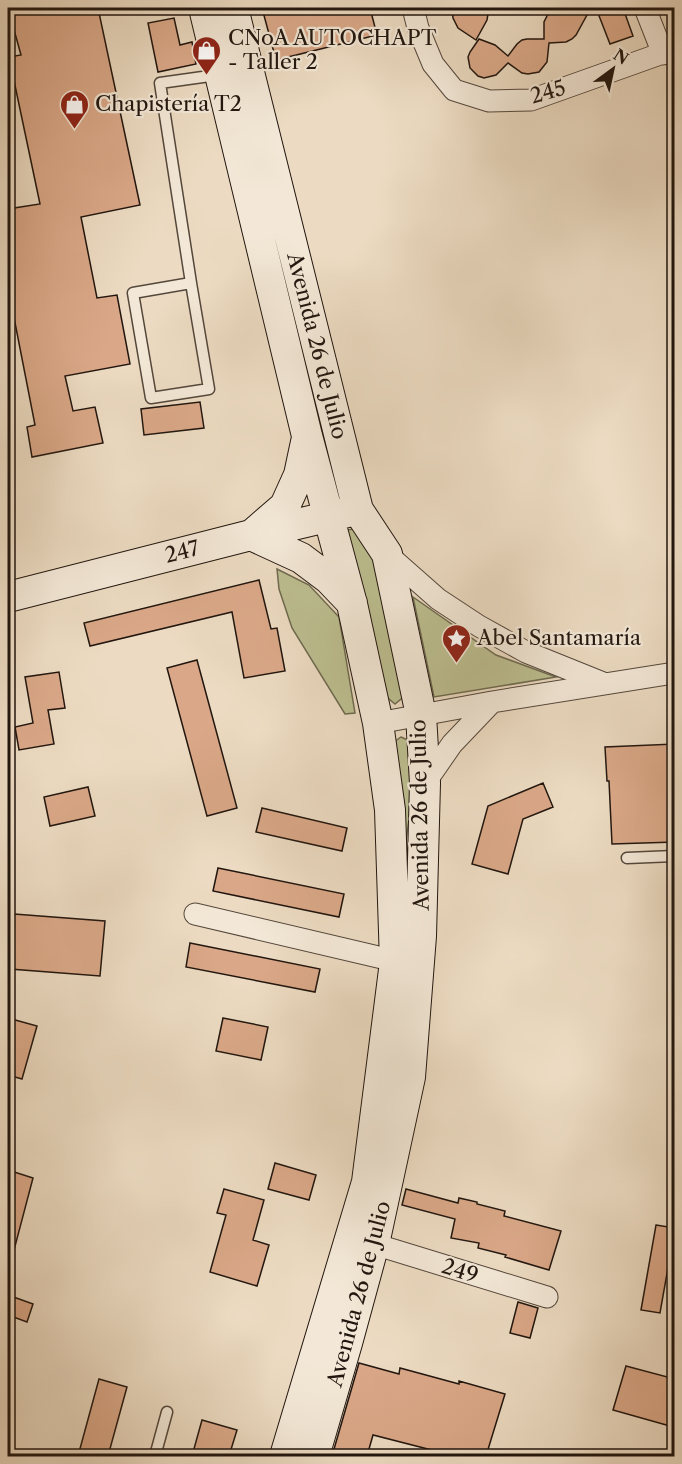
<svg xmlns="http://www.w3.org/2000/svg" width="682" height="1464" viewBox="0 0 682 1464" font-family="'Libre Caslon Text',serif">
<rect width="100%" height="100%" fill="#ecdbc2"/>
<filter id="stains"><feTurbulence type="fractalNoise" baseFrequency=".00333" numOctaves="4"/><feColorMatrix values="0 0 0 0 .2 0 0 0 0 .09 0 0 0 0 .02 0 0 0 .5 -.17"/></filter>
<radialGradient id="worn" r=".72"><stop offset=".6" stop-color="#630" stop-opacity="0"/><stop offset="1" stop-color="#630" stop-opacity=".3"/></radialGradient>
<path fill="#bcbe90" stroke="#6e6a50" stroke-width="1.5" d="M 360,528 L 373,550 L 406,695 L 395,704 L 383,694 L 347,530 Z
M 277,569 L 309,585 L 339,617 L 355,713 L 345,714 L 292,628 L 279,589 Z
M 413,597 L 496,655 L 556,677 L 434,697 Z
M 401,737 L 412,742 L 413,793 L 405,847 L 391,744 Z"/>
<path fill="#daa888" stroke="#21160f" stroke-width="1.5" d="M 8,8 L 98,8 L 140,205 L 81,217 L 97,298 L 117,295 L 130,364 L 65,376 L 73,411 L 95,407 L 103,443 L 32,457 L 27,427 L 35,425 L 8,287 L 8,209 L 40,204 L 9,57 L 21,55 Z
M 262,8 L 370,8 L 377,35 L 276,60 Z
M 452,8 L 489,8 L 487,20 L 476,40 L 458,28 L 453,18 Z
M 554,8 L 566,8 L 587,15 L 576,35 L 572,39 L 566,42 L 549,43 L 547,62 L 539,72 L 528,74 L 522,73 L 508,63 L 496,75 L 484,78 L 478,76 L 470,68 L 468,57 L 470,52 L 479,39 L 495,45 L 508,56 L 517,44 L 522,40 L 527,39 L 544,39 L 544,22 L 549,12 Z
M 596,8 L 623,8 L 633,36 L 610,44 Z
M 174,18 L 180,45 L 192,42 L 196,64 L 158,72 L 148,23 Z
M 200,402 L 204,428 L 144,435 L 141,409 Z
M 259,580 L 271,629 L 277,628 L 285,671 L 244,678 L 232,612 L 90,646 L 84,623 Z
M 197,660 L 237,808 L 207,816 L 167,668 Z
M 59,672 L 65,708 L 48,710 L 54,744 L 19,750 L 15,727 L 33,723 L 25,677 Z
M 675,744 L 675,842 L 612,844 L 609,781 L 607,781 L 605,747 Z
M 543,783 L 553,807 L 523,819 L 508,874 L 472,864 L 488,806 Z
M 88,787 L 95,816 L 50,826 L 44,797 Z
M 262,808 L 347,828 L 342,851 L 256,832 Z
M 218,868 L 344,894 L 339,917 L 213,891 Z
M 14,914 L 105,921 L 100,976 L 10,969 Z
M 190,943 L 320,969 L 315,992 L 186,967 Z
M 8,1018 L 37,1026 L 22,1079 L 8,1075 Z
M 223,1018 L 268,1027 L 261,1060 L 216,1051 Z
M 275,1163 L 316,1175 L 309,1200 L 268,1189 Z
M 8,1170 L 33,1178 L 13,1254 L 8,1253 Z
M 224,1189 L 264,1200 L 253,1240 L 269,1245 L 257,1286 L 210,1272 L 226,1215 L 217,1213 Z
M 406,1189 L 458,1203 L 459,1198 L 477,1202 L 477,1204 L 505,1211 L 504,1216 L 561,1231 L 549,1270 L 505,1257 L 506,1255 L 478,1248 L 479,1243 L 451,1238 L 455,1219 L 402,1205 Z
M 656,1225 L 675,1228 L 660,1313 L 641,1310 Z
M 8,1295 L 33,1304 L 27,1322 L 8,1315 Z
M 518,1302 L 538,1308 L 530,1338 L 510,1333 Z
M 359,1363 L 399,1374 L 400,1368 L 459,1384 L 459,1381 L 505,1394 L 486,1456 L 455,1456 L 373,1435 L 367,1456 L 332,1456 Z
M 626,1366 L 675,1379 L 675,1408 L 670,1426 L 613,1410 Z
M 99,1379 L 127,1387 L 108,1456 L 78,1456 Z
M 202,1420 L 237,1430 L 229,1456 L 192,1456 Z"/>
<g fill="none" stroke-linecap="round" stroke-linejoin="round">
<defs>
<path id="lane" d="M 191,283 L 209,389 L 151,398 L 133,293 L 191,283 L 160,83 L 217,75
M 627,858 L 674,856
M 155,1456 L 167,1412"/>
<path id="street" d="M 413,8 L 418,28 L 433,64 L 454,90 L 489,101 L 531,100 L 674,49
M 645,8 L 663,54
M 387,554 L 438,599 L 479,626 L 526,652 L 603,683
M 378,723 L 492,702 L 674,673
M 425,783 L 452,744 L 492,702
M 195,914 L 408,964
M 374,1244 L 547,1297"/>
<path id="secondary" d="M 204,8 L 307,436 L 352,604 L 378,723 L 390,810 L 395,962 L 367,1182 L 285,1456
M 233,8 L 358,510 L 387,554 L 421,715 L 425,783 L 421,936 L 410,1077 L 374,1244 L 347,1343 L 314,1456
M 255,532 L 285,506 L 299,475 L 306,442
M 251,535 L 301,558 L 329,579 L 352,603
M 8,597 L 251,535 L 348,512"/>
</defs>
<use href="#lane" stroke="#54473c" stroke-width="13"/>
<use href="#street" stroke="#54473c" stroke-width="23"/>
<use href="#secondary" stroke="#21160f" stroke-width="32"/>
<use href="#lane" stroke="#f3e8d7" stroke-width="10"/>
<use href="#street" stroke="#f3e8d7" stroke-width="21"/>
<use href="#secondary" stroke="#f3e8d7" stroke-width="30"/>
</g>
<defs>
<symbol id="shop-pin" viewBox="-11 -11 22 30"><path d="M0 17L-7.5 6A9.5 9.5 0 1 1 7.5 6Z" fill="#8f2418" stroke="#f3e8d7"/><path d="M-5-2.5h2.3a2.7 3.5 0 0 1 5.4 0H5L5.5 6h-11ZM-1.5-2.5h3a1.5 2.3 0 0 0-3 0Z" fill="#fff"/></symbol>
<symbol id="sight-pin" viewBox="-11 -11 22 30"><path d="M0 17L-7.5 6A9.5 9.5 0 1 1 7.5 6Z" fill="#8f2418" stroke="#f3e8d7"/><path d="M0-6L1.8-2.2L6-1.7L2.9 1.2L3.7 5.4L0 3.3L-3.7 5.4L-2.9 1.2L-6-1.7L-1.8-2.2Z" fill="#fff"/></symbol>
</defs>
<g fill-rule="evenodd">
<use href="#shop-pin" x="190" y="34" width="33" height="45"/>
<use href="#shop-pin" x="58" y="88" width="33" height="45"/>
<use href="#sight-pin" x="440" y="622" width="33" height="45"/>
</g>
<g text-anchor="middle" stroke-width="4.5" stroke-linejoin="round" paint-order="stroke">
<g font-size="21" fill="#21160f" stroke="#f3e8d7" text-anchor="start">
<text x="228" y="45">CNoA AUTOCHAPT<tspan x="228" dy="24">- Taller 2</tspan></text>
<text x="95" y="111">Chapistería T2</text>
<text x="477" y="645">Abel Santamaría</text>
</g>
<g font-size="21" fill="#21160f" stroke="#f3e8d7">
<text transform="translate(548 92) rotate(-16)" y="7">245</text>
<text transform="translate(317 346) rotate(76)" y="7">Avenida 26 de Julio</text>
<text transform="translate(182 552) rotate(-14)" y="7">247</text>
<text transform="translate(420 815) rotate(-91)" y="7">Avenida 26 de Julio</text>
<text transform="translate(460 1271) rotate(17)" y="7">249</text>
<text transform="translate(359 1294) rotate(-75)" y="7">Avenida 26 de Julio</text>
</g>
</g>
<rect width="682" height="1464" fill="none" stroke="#ecdbc2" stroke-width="30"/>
<rect x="9" y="9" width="664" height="1446" fill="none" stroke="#21160f" stroke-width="3"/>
<rect x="15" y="15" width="652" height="1434" fill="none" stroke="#21160f" stroke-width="1.5"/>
<g transform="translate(613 69) rotate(33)" stroke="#f3e8d7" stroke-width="4.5" paint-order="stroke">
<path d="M0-4.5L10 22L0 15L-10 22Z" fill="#21160f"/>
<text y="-9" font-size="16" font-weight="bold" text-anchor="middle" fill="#21160f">N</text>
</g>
<rect width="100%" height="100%" filter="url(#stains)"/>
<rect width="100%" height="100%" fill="url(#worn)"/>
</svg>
